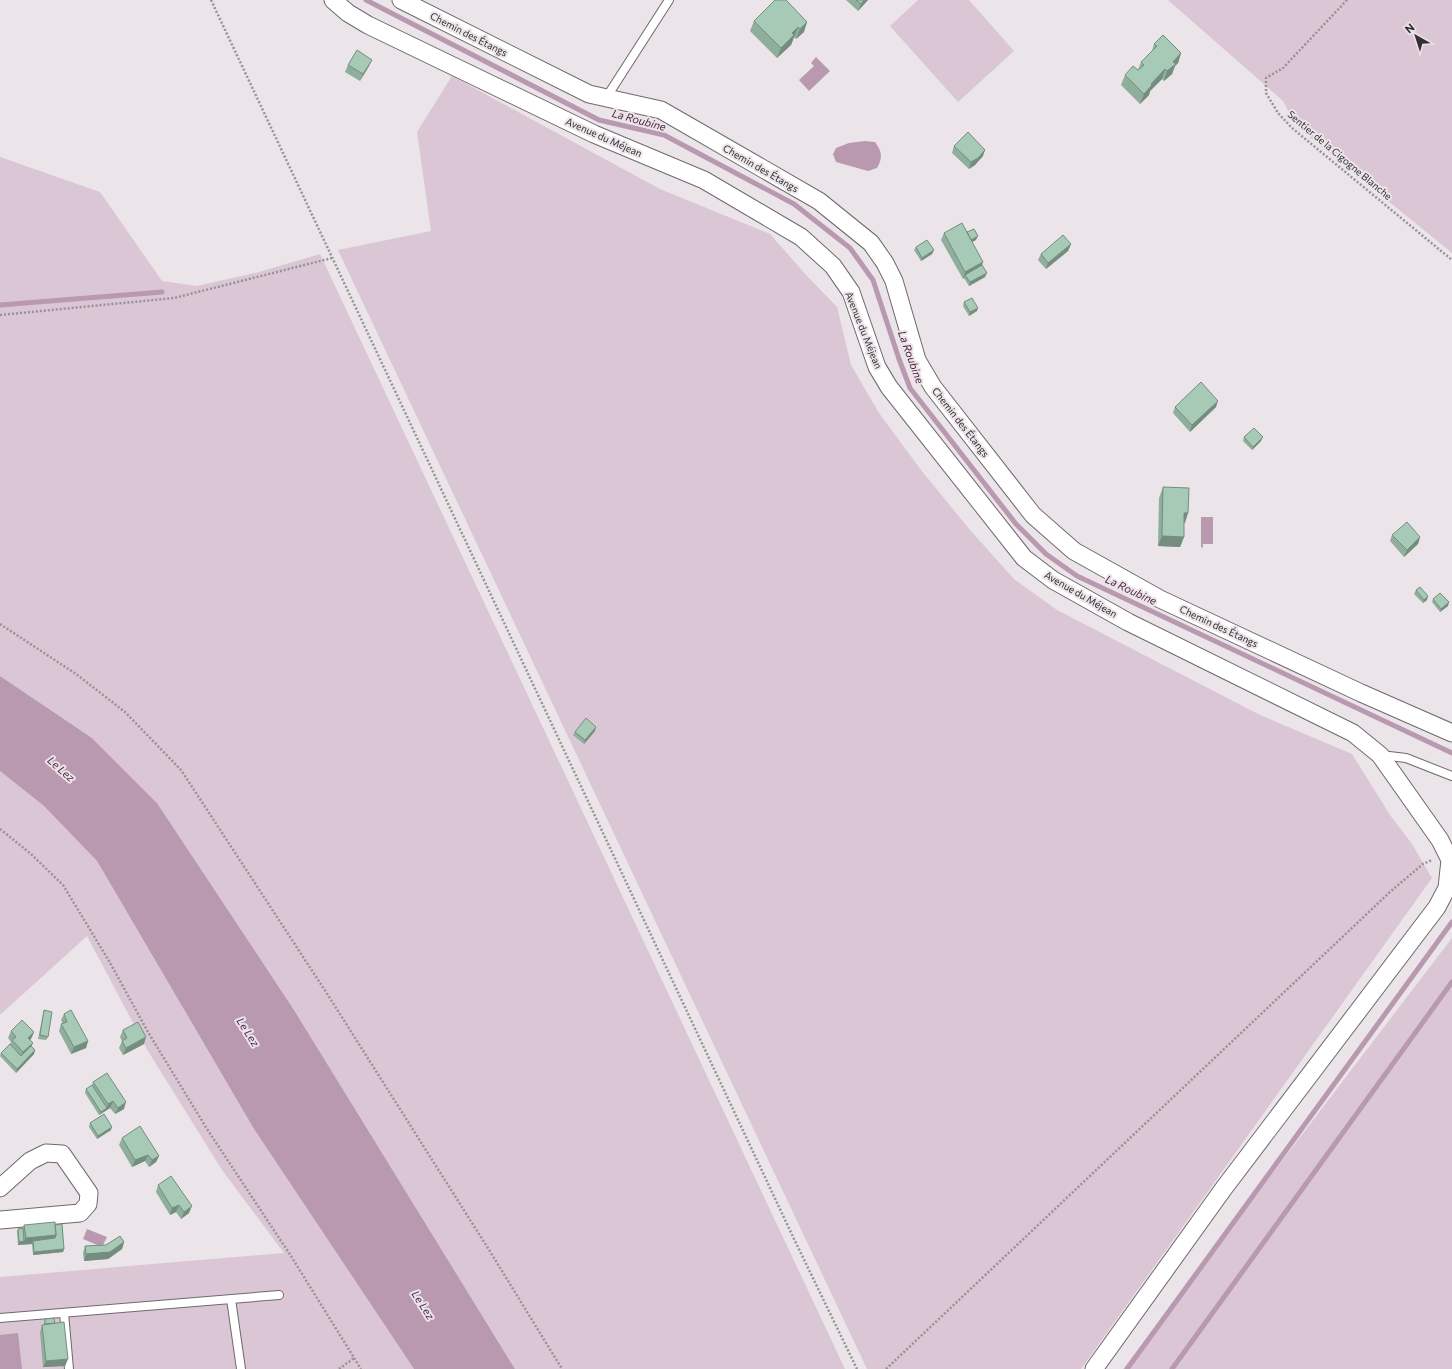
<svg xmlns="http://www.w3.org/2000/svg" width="1452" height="1369" viewBox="0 0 1452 1369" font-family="Commissioner,sans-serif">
<rect width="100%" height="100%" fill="#ebe4e9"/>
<path fill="#dbc6d5" d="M 918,0 L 969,0 L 1014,51 L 958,102 L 890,26 Z
M 1168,0 L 1452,0 L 1452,253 L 1296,126 L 1283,101 Z
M 452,76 L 660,189 L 770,234 L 808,277 L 837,307 L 851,365 L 879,413 L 921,470 L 970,530 L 1014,579 L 1057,610 L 1260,715 L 1352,754 L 1390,815 L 1412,844 L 1432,878 L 1081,1369 L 867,1369 L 338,250 L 431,231 L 417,132 Z
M 0,157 L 100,192 L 162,281 L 197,286 L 259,272 L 320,254 L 845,1369 L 515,1369 L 294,1010 L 157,803 L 92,738 L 0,676 Z
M 0,771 L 44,806 L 97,861 L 254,1129 L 414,1369 L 0,1369 L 0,1277 L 284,1253 L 222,1170 L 148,1051 L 87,936 L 0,1015 Z
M 1452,938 L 1452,1369 L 1123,1369 Z"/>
<path fill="#b999b0" d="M 816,57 L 830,71 L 809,91 L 799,80 L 814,66 L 811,63 Z
M 865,141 L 875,142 C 882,151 883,158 877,168 L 868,171 L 836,162 L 833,154 L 836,148 L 849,143 Z
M 1201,517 L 1213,517 L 1213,544 L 1203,544 L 1203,548 L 1201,547 Z
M 0,676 L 92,738 L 157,803 L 294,1010 L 515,1369 L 414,1369 L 254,1129 L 97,861 L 44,806 L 0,771 Z
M 87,1229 L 107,1237 L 102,1247 L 83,1239 Z
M 18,1333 L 22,1369 L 0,1369 L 0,1335 Z"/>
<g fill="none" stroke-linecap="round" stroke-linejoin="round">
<path stroke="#b999b0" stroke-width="5" d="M 366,0 L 599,120 L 664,135 L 794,204 L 850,248 L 873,280 L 899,359 L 910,388 L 1016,524 L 1046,554 L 1077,576 L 1452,753
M 0,305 L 162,292
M 1127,1369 L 1452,922
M 1172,1369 L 1452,982"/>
<defs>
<path id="lane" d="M 606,98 L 669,0
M 1381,755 L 1406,758 L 1452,776
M 231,1299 L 241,1369
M 64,1313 L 69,1369
M 0,1318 L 279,1295"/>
<path id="street" d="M 333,0 L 348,13 L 368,25 L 594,134 L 704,180 L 801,237 L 833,266 L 851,292 L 877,367 L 889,387 L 1024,558 L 1053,580 L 1128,622 L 1353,733 L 1380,755 L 1440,840 L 1450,860 L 1447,888 L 1437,907 L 1224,1188 L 1094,1369
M 401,0 L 589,94 L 661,110 L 819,201 L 871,243 L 885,263 L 894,281 L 917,360 L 933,387 L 1033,515 L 1074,551 L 1160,599 L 1361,693 L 1452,733
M 0,1188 L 30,1161 L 46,1153 L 62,1154 L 89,1193 L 88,1204 L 80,1213 L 0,1220"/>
</defs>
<use href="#lane" stroke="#6f696d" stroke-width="10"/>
<use href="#street" stroke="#6f696d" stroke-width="19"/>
<path stroke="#979295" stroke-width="2.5" stroke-dasharray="2 2" stroke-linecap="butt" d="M 211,0 L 795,1241 L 857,1369
M 1347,0 L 1283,68 L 1266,78 L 1266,93 L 1278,113 L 1292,128 L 1452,260
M 0,315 L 174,298 L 332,258
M 0,624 L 76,674 L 125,712 L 181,770 L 326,992 L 491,1253 L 562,1369
M 0,829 L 31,854 L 63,885 L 109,961 L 148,1032 L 207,1129 L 291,1256 L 361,1369
M 339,1369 L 354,1358
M 886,1369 L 1391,891 L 1423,864 L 1432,860"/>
<use href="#lane" stroke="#fff" stroke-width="8"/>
<use href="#street" stroke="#fff" stroke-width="17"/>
</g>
<path fill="#8fae9c" d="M 775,0 L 804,32 L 796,39 L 794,37 L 791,45 L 777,58 L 750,31 L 754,21 Z
M 846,0 L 868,0 L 858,11 Z
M 1154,44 L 1181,53 L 1178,63 L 1175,66 L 1172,74 L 1164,81 L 1162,79 L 1150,91 L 1149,95 L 1140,104 L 1121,85 L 1125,75 L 1138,70 L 1141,62 L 1152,51 Z
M 348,65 L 369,66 L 360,81 L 345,72 Z
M 954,146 L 983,156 L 975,165 L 969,169 L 952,153 Z
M 967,232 L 976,240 L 972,242 L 982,265 L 985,277 L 969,286 L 964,278 L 963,279 L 941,240 L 944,233 Z
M 1071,244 L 1068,251 L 1046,269 L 1038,260 L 1041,254 Z
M 916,247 L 934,250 L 932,254 L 921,261 L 914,250 Z
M 964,302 L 977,311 L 969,316 L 963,306 Z
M 1175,407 L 1216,407 L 1190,432 L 1173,413 Z
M 1244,437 L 1261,441 L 1252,450 L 1243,441 Z
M 1163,487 L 1188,513 L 1184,523 L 1184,537 L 1180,547 L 1158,546 L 1159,498 Z
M 1392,535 L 1420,537 L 1418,544 L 1404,557 L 1390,541 Z
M 1416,590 L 1427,600 L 1423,603 L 1414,594 Z
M 1433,599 L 1448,606 L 1440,612 L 1432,602 Z
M 595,731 L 584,744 L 573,735 L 575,732 Z
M 44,1010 L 48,1037 L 46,1040 L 38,1039 Z
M 64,1014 L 88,1041 L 86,1048 L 71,1054 L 59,1031 L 61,1024 L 63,1024 L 61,1020 Z
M 123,1030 L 144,1044 L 123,1055 L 119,1048 L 122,1041 L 120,1037 Z
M 11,1031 L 34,1032 L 31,1039 L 30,1040 L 34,1054 L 16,1073 L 0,1056 L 1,1053 L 10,1044 L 11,1042 L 8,1038 Z
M 93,1082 L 124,1109 L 115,1114 L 110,1108 L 99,1115 L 85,1093 L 86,1089 L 92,1085 Z
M 90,1123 L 111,1130 L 97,1139 L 89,1127 Z
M 122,1138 L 159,1156 L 156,1162 L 149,1167 L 145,1161 L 132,1167 L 119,1145 Z
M 158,1185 L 189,1213 L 181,1219 L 176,1212 L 170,1215 L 156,1192 Z
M 24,1225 L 55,1225 L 64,1249 L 63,1252 L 33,1255 L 32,1244 L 18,1245 L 17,1232 L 18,1229 L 23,1228 Z
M 124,1242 L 122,1249 L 108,1259 L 84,1261 L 83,1253 L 85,1246 L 106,1245 Z
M 45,1319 L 55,1323 L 68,1359 L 65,1366 L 43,1367 L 40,1332 L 42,1325 L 44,1325 L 44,1323 Z"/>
<path fill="#748d7f" d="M 864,0 L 868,0 L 858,11 L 861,4 Z
M 807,22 L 804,32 L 796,39 L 800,29 Z
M 798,27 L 791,45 L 777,58 L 781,48 L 792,33 Z
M 1181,53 L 1178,63 L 1175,66 L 1172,74 L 1164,81 L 1167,71 L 1173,62 Z
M 372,60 L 369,66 L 360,81 L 363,74 Z
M 1165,69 L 1162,79 L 1150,91 L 1149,95 L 1140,104 L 1144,94 L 1151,84 Z
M 985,150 L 983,156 L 975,165 L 969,169 L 971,162 Z
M 978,236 L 976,240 L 967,244 L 969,241 Z
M 1071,244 L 1068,251 L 1046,269 L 1048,263 Z
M 934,250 L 932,254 L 921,261 L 922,258 Z
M 983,262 L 981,269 L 965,275 L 964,278 L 963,279 L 965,272 Z
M 987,273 L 985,277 L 969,286 L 970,282 Z
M 978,308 L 977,311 L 969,316 L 970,312 Z
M 1218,401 L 1216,407 L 1190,432 L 1192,425 Z
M 1263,437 L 1261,441 L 1252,450 L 1253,447 Z
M 1184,513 L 1188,513 L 1185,523 L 1181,523 Z
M 1162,536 L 1184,537 L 1180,547 L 1158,546 Z
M 1420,537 L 1418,544 L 1404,557 L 1407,550 Z
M 1428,596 L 1427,600 L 1423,603 L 1424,600 Z
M 1449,602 L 1448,606 L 1440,612 L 1441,609 Z
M 596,727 L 595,731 L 584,744 L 585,740 Z
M 34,1032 L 31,1039 L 25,1045 L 28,1038 Z
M 146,1037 L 144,1044 L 123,1055 L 126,1048 Z
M 88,1041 L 86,1048 L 71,1054 L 74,1047 Z
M 33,1043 L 30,1050 L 20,1059 L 23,1052 Z
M 35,1050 L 34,1054 L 16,1073 L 17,1069 Z
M 113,1101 L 110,1108 L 99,1115 L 101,1112 L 107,1108 L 108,1104 Z
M 126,1102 L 124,1109 L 115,1114 L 118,1108 Z
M 112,1127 L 111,1130 L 97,1139 L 98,1136 Z
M 148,1155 L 145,1161 L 132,1167 L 135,1160 Z
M 159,1156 L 156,1162 L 149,1167 L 152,1160 Z
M 179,1205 L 176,1212 L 170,1215 L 172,1208 Z
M 192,1206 L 189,1213 L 181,1219 L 184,1212 Z
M 56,1235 L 54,1242 L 33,1241 L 32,1244 L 18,1245 L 19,1242 L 24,1241 L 26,1238 Z
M 124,1242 L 122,1249 L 108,1259 L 84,1261 L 86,1254 Z
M 64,1249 L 63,1252 L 33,1255 L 34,1252 Z
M 68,1359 L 65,1366 L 43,1367 L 46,1361 Z"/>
<path fill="#a6cab5" stroke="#748d7f" d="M 775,0 L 786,0 L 807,22 L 800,29 L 798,27 L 792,33 L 794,35 L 781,48 L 754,21 Z
M 856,0 L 864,0 L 861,4 Z
M 1163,35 L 1181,53 L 1173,62 L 1176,64 L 1167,71 L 1165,69 L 1151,84 L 1152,85 L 1144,94 L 1125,75 L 1133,66 L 1138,70 L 1144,65 L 1141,62 L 1157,46 L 1154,44 Z
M 357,50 L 372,60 L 363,74 L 348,65 Z
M 968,132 L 985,150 L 978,158 L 971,162 L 954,146 Z
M 962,223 L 983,262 L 965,272 L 944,233 Z
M 974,229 L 978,236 L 971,240 L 967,232 Z
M 1063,235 L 1071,244 L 1048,263 L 1041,254 Z
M 927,240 L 934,250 L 922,258 L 916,247 Z
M 982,265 L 987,273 L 970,282 L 965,275 Z
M 972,298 L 978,308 L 970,312 L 964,302 Z
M 1201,382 L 1218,401 L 1192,425 L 1175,407 Z
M 1254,428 L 1263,437 L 1253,447 L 1244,437 Z
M 1163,487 L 1189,488 L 1188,513 L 1184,513 L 1184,537 L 1162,536 Z
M 1407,522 L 1420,537 L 1407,550 L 1392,535 Z
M 1420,587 L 1428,596 L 1424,600 L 1416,590 Z
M 1440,593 L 1449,602 L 1441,609 L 1433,599 Z
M 586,718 L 596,727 L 585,740 L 575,732 Z
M 44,1010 L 52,1012 L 48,1037 L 40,1035 Z
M 71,1010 L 88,1041 L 74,1047 L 61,1024 L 67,1022 L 64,1014 Z
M 22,1020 L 34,1032 L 28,1038 L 33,1043 L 23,1052 L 12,1040 L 16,1037 L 11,1031 Z
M 138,1022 L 146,1037 L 126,1048 L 122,1041 L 127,1038 L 123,1030 Z
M 10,1044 L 21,1056 L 31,1046 L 35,1050 L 17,1069 L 1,1053 Z
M 107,1073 L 126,1102 L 118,1108 L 113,1101 L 108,1104 L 93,1082 Z
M 92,1085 L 107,1108 L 101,1112 L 86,1089 Z
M 104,1114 L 112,1127 L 98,1136 L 90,1123 Z
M 140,1126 L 159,1156 L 152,1160 L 148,1155 L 135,1160 L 122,1138 Z
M 171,1176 L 192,1206 L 184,1212 L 179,1205 L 172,1208 L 158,1185 Z
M 55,1222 L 56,1235 L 26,1238 L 24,1225 Z
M 62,1224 L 64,1249 L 34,1252 L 33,1241 L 55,1238 L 56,1235 L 55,1225 Z
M 23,1228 L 24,1241 L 19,1242 L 18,1229 Z
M 120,1236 L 124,1242 L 110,1252 L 86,1254 L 85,1246 L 106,1245 Z
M 54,1318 L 55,1323 L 45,1324 L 45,1319 Z
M 64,1322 L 68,1359 L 46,1361 L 42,1325 Z"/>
<g text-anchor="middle" stroke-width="4" stroke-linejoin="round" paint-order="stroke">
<g font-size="10" fill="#333032" stroke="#ebe4e9">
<text transform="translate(469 34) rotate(27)" y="4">Chemin des Étangs</text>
<text transform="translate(604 137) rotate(24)" y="4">Avenue du Méjean</text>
<text transform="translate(1340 155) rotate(40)" y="4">Sentier de la Cigogne Blanche</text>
<text transform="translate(761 168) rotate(30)" y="4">Chemin des Étangs</text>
<text transform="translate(864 330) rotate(68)" y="4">Avenue du Méjean</text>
<text transform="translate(961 422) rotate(52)" y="4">Chemin des Étangs</text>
<text transform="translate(1081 594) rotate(30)" y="4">Avenue du Méjean</text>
<text transform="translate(1219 626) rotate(25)" y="4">Chemin des Étangs</text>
</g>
<g font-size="11" font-style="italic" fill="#4f2546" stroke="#ebe4e9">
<text transform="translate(639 120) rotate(15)" y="4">La Roubine</text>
<text transform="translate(911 357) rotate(70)" y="4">La Roubine</text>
<text transform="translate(1131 590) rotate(25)" y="4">La Roubine</text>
<text transform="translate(61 769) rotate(41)" y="4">Le Lez</text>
<text transform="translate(248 1032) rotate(57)" y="4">Le Lez</text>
<text transform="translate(423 1305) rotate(57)" y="4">Le Lez</text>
</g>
</g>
<g transform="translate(1416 36) rotate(321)" stroke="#ebe4e9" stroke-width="3" paint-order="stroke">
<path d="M0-3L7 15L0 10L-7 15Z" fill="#333032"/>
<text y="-6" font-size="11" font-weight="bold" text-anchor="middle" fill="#333032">N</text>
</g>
</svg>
